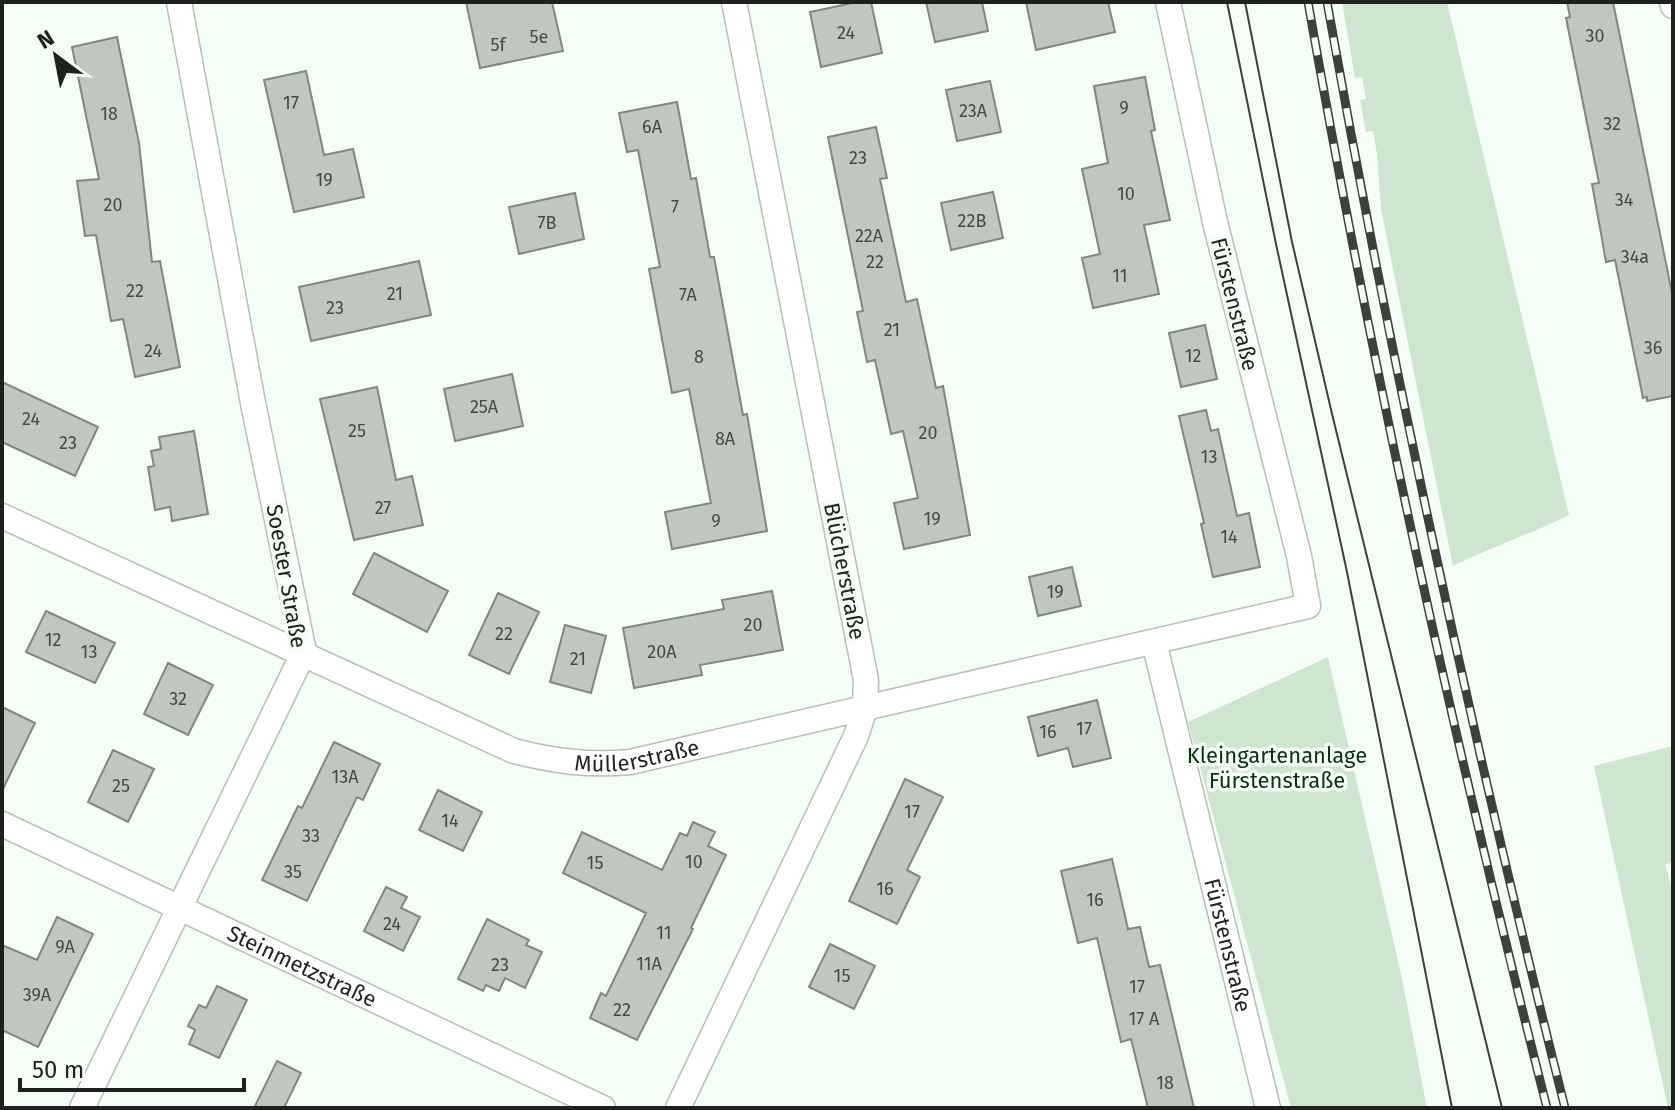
<svg xmlns="http://www.w3.org/2000/svg" width="1675" height="1110" viewBox="0 0 1675 1110" font-family="'Fira Sans',sans-serif">
<rect width="100%" height="100%" fill="#f5fef6"/>
<path fill="#cee6cf" d="M 1342,2 L 1447,2 L 1569,515 C 1531,534 1491,547 1453,566 L 1381,209 L 1377,154 L 1373,131 L 1366,132 L 1360,100 L 1366,99 L 1362,77 L 1355,78 Z
M 1328,657 L 1401,974 L 1427,1108 L 1291,1108 L 1188,722 Z
M 1673,746 L 1673,862 L 1665,865 L 1673,890 L 1673,1108 L 1668,1108 L 1594,766 Z"/>
<path fill="#bfc7bf" stroke="#808880" stroke-width="2" d="M 466,2 L 552,2 L 563,51 L 480,68 Z
M 857,2 L 871,2 L 882,53 L 821,67 L 810,12 Z
M 926,2 L 982,2 L 988,31 L 935,42 Z
M 1026,2 L 1108,2 L 1115,32 L 1036,50 Z
M 1567,2 L 1613,2 L 1673,298 L 1673,396 L 1647,401 L 1647,397 L 1643,398 L 1615,260 L 1606,262 L 1602,239 L 1592,184 L 1599,183 L 1566,18 L 1570,17 Z
M 117,37 L 139,143 L 152,262 L 160,261 L 180,367 L 135,377 L 123,319 L 111,321 L 96,235 L 85,236 L 77,181 L 99,179 L 72,47 Z
M 306,71 L 324,155 L 353,149 L 364,197 L 294,212 L 264,80 Z
M 1145,77 L 1155,130 L 1151,131 L 1170,220 L 1144,225 L 1159,294 L 1093,308 L 1082,258 L 1100,254 L 1082,169 L 1108,163 L 1094,86 Z
M 990,81 L 1001,132 L 957,141 L 946,90 Z
M 677,102 L 691,179 L 696,178 L 710,257 L 714,257 L 743,415 L 747,414 L 767,531 L 672,549 L 665,512 L 711,503 L 689,389 L 672,393 L 649,269 L 660,267 L 638,150 L 627,152 L 619,113 Z
M 876,127 L 887,178 L 880,179 L 906,302 L 917,299 L 936,388 L 943,386 L 970,535 L 904,549 L 894,503 L 918,498 L 903,431 L 891,434 L 875,360 L 867,362 L 857,312 L 863,311 L 828,137 Z
M 993,192 L 1003,238 L 951,250 L 941,203 Z
M 575,193 L 584,239 L 519,254 L 509,207 Z
M 419,261 L 431,315 L 311,341 L 299,287 Z
M 1205,325 L 1217,379 L 1181,387 L 1169,333 Z
M 512,374 L 523,426 L 455,441 L 444,389 Z
M 2,382 L 98,427 L 75,476 L 2,442 Z
M 377,387 L 396,480 L 412,476 L 423,525 L 354,540 L 320,399 Z
M 1206,410 L 1211,431 L 1218,429 L 1237,516 L 1249,513 L 1260,567 L 1213,577 L 1201,524 L 1204,523 L 1179,416 Z
M 194,431 L 208,514 L 172,521 L 170,507 L 155,510 L 148,467 L 154,466 L 151,451 L 161,449 L 159,437 Z
M 374,553 L 448,591 L 427,632 L 353,594 Z
M 1072,567 L 1081,606 L 1038,616 L 1029,577 Z
M 772,591 L 783,650 L 700,665 L 702,675 L 634,688 L 623,628 L 724,609 L 722,600 Z
M 498,593 L 539,612 L 509,674 L 469,655 Z
M 46,611 L 115,643 L 95,683 L 26,652 Z
M 565,625 L 606,636 L 591,693 L 550,682 Z
M 168,663 L 213,685 L 188,735 L 144,714 Z
M 1097,700 L 1111,758 L 1073,767 L 1068,748 L 1038,756 L 1028,717 Z
M 2,707 L 35,723 L 2,791 Z
M 334,742 L 380,764 L 363,800 L 357,797 L 307,901 L 262,880 L 298,806 L 302,808 Z
M 113,750 L 154,769 L 128,822 L 88,802 Z
M 905,779 L 943,797 L 907,870 L 920,877 L 897,924 L 849,901 Z
M 438,790 L 482,812 L 463,851 L 419,830 Z
M 693,822 L 715,832 L 708,846 L 726,855 L 691,928 L 693,929 L 637,1040 L 590,1018 L 601,993 L 606,996 L 646,913 L 563,873 L 582,832 L 662,870 L 680,833 L 687,836 Z
M 1112,859 L 1128,929 L 1140,927 L 1149,967 L 1160,965 L 1194,1108 L 1148,1108 L 1131,1039 L 1121,1042 L 1097,938 L 1078,943 L 1061,871 Z
M 386,887 L 407,897 L 401,908 L 420,917 L 403,951 L 364,931 Z
M 57,917 L 93,934 L 38,1047 L 2,1030 L 2,945 L 37,960 Z
M 487,919 L 529,940 L 526,945 L 542,952 L 525,988 L 505,978 L 499,991 L 486,985 L 483,991 L 458,979 Z
M 830,944 L 875,966 L 854,1009 L 809,987 Z
M 217,986 L 247,1000 L 219,1058 L 189,1044 L 195,1030 L 188,1026 L 199,1005 L 206,1008 Z
M 277,1061 L 301,1073 L 284,1108 L 254,1108 Z"/>
<g fill="none" stroke-linecap="round" stroke-linejoin="round">
<defs>
<g id="minor">
<path d="M 1672,2 L 1673,6"/>
<path id="s1" d="M 2,516 L 514,751 C 553,761 589,766 630,762 L 1308,606 L 1299,556 L 1215,222 L 1168,2"/>
<path id="s2" d="M 1154,642 L 1268,1108"/>
<path id="s3" d="M 2,824 L 603,1108"/>
<path d="M 82,1108 L 304,652 L 253,403 L 179,2"/>
<path d="M 678,1108 L 856,736 L 865,708 L 866,680 L 734,2"/>
</g>
</defs>
<use href="#minor" stroke="#b8bfb8" stroke-width="27"/>
<use href="#minor" stroke="#fff" stroke-width="24"/>
<path stroke="#3d413d" stroke-width="2" d="M 1227,2 L 1276,244 L 1347,572 L 1452,1108
M 1245,2 L 1292,242 L 1333,418 L 1502,1108"/>
<defs>
<path id="rail" d="M 1308,2 C 1373,373 1454,742 1547,1108
M 1327,2 C 1393,373 1473,742 1565,1108"/>
</defs>
<use href="#rail" stroke="#3d413d" stroke-width="9"/>
<use href="#rail" stroke="#f5fef6" stroke-width="6" stroke-dasharray="18" stroke-linecap="butt"/>
</g>
<g text-anchor="middle" stroke-width="7" stroke-linejoin="round" paint-order="stroke">
<g font-size="18" fill="#464a46">
<text x="846" y="39">24</text>
<text x="1595" y="42">30</text>
<text x="539" y="43">5e</text>
<text x="498" y="51">5f</text>
<text x="291" y="109">17</text>
<text x="1124" y="114">9</text>
<text x="973" y="117">23A</text>
<text x="109" y="120">18</text>
<text x="1612" y="130">32</text>
<text x="652" y="133">6A</text>
<text x="858" y="164">23</text>
<text x="324" y="186">19</text>
<text x="1126" y="200">10</text>
<text x="1624" y="206">34</text>
<text x="113" y="211">20</text>
<text x="675" y="213">7</text>
<text x="972" y="227">22B</text>
<text x="547" y="229">7B</text>
<text x="869" y="242">22A</text>
<text x="1635" y="263">34a</text>
<text x="875" y="268">22</text>
<text x="1120" y="282">11</text>
<text x="135" y="297">22</text>
<text x="395" y="300">21</text>
<text x="688" y="301">7A</text>
<text x="335" y="314">23</text>
<text x="892" y="336">21</text>
<text x="1653" y="354">36</text>
<text x="153" y="357">24</text>
<text x="1193" y="362">12</text>
<text x="699" y="363">8</text>
<text x="484" y="413">25A</text>
<text x="31" y="425">24</text>
<text x="357" y="437">25</text>
<text x="928" y="439">20</text>
<text x="725" y="445">8A</text>
<text x="68" y="449">23</text>
<text x="1209" y="463">13</text>
<text x="383" y="514">27</text>
<text x="932" y="525">19</text>
<text x="716" y="527">9</text>
<text x="1229" y="543">14</text>
<text x="1055" y="598">19</text>
<text x="753" y="631">20</text>
<text x="504" y="640">22</text>
<text x="53" y="646">12</text>
<text x="89" y="658">13</text>
<text x="662" y="658">20A</text>
<text x="578" y="665">21</text>
<text x="178" y="705">32</text>
<text x="1084" y="735">17</text>
<text x="1048" y="738">16</text>
<text x="345" y="783">13A</text>
<text x="121" y="792">25</text>
<text x="912" y="818">17</text>
<text x="450" y="827">14</text>
<text x="311" y="842">33</text>
<text x="694" y="868">10</text>
<text x="595" y="869">15</text>
<text x="293" y="878">35</text>
<text x="885" y="895">16</text>
<text x="1095" y="906">16</text>
<text x="392" y="930">24</text>
<text x="664" y="939">11</text>
<text x="65" y="953">9A</text>
<text x="649" y="970">11A</text>
<text x="500" y="971">23</text>
<text x="842" y="982">15</text>
<text x="1137" y="993">17</text>
<text x="37" y="1001">39A</text>
<text x="622" y="1016">22</text>
<text x="1144" y="1025">17 A</text>
<text x="1165" y="1089">18</text>
</g>
<g font-size="22" fill="#1e211e" stroke="#f5fef6">
<text transform="translate(1235 304) rotate(76)" y="8">Fürstenstraße</text>
<text transform="translate(845 571) rotate(79)" y="8">Blücherstraße</text>
<text transform="translate(287 576) rotate(80)" y="8">Soester Straße</text>
<text dy="8" stroke="none"><textPath href="#s1" startOffset="688">Müllerstraße</textPath></text>
<text dy="8" stroke="none"><textPath href="#s2" startOffset="312">Fürstenstraße</textPath></text>
<text dy="8" stroke="none"><textPath href="#s3" startOffset="332">Steinmetzstraße</textPath></text>
</g>
<g font-size="22" fill="#093210" stroke="#f5fef6">
<text x="1277" y="763">Kleingartenanlage<tspan x="1277" dy="25">Fürstenstraße</tspan></text>
</g>
</g>
<rect width="1675" height="1110" fill="none" stroke="#1e211e" stroke-width="8"/>
<g transform="translate(56 56) rotate(328)" stroke="#f5fef6" stroke-width="6" paint-order="stroke">
<path d="M0-6L14 30L0 20L-14 30Z" fill="#1e211e"/>
<text y="-12" font-size="22" font-weight="bold" text-anchor="middle" fill="#1e211e">N</text>
</g>
<path d="M20 1078v12h224v-12" fill="none" stroke="#1e211e" stroke-width="4"/>
<text x="32" y="1078" font-size="24" fill="#1e211e" stroke="#f5fef6" stroke-width="6" paint-order="stroke">50 m</text>
</svg>
